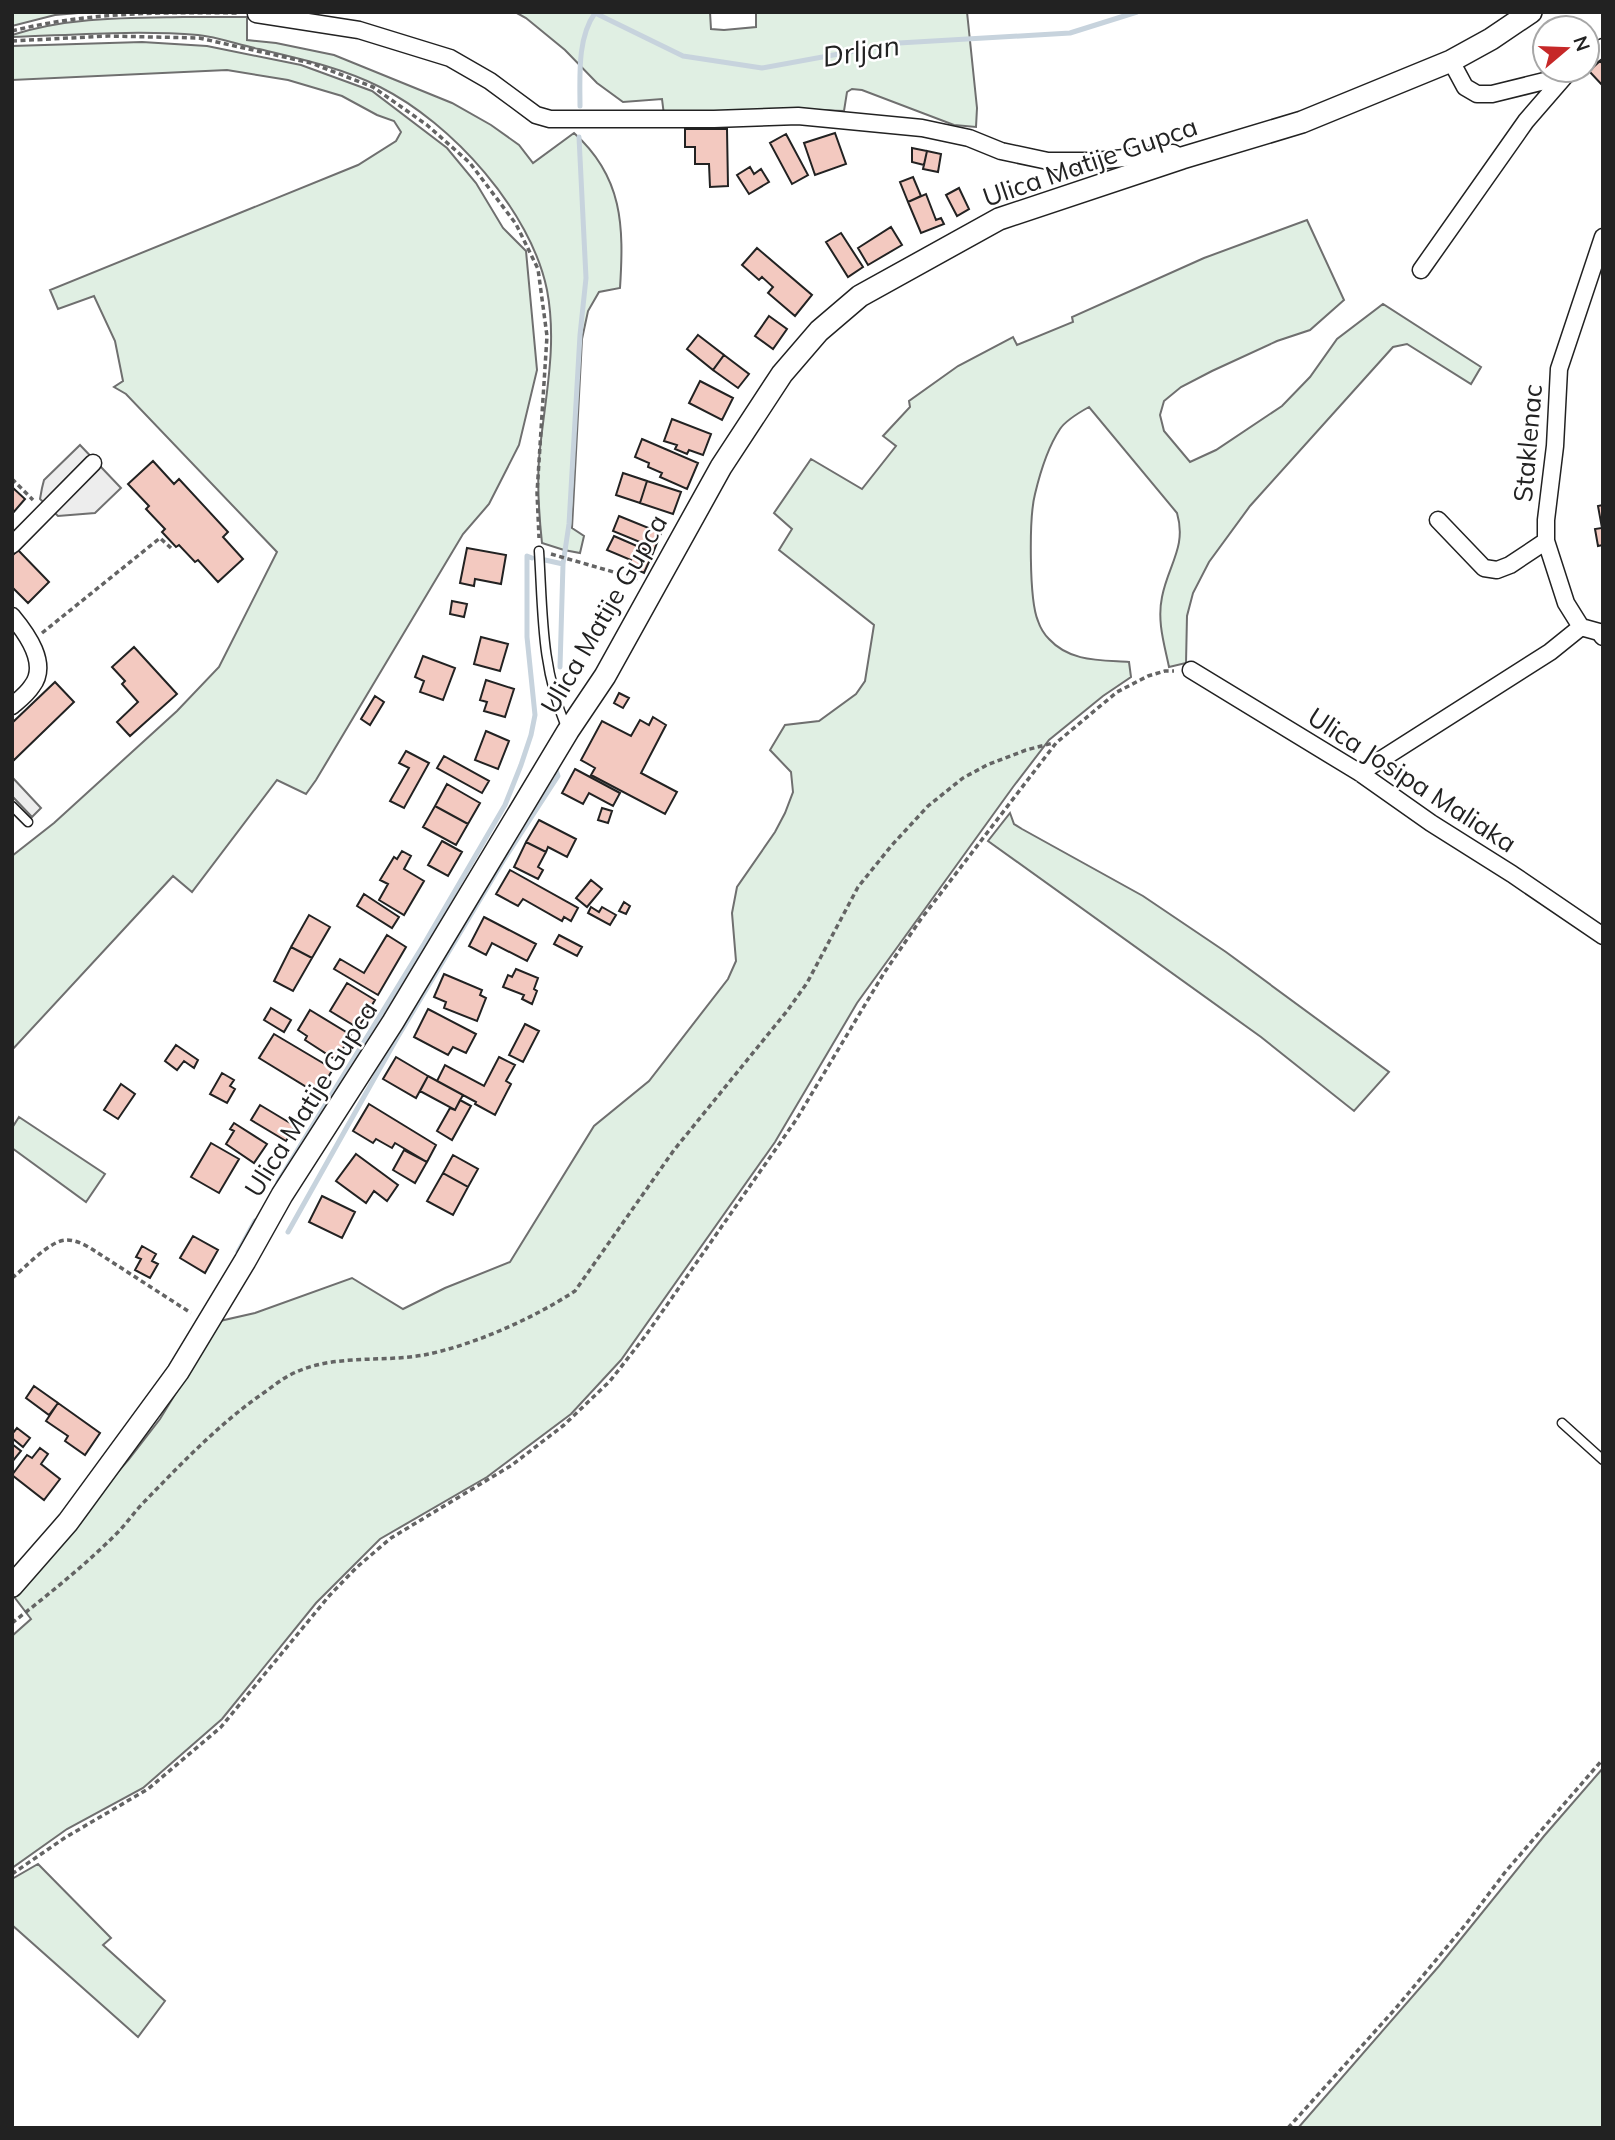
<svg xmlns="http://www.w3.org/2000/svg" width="1615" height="2140" viewBox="0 0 1615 2140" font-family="Mulish,sans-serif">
<rect width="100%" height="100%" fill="#fff"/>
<path fill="#e0efe3" stroke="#6f6f6f" stroke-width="2" d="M 12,12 L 90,12 L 55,15 L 12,26 Z
M 515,12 L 710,12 L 711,29 L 724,30 L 756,27 L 756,12 L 967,12 L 977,108 L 976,127 L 954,125 L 862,90 L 852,89 L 847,92 L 844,111 L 818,110 L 664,115 L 662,99 L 623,102 L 597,83 L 565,50 L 526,18 Z
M 183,17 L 247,17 L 247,40 L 276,43 L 334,55 L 452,103 L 491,125 L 519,145 L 533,163 L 574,133 C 623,177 624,226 620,288 L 599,292 L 588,311 L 582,339 L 572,528 L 584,536 L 580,553 L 564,550 L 542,543 C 539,515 537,487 539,459 C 544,401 558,348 547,290 C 531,211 452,123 380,87 C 342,68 301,59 259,49 C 239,45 218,37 198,35 C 136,30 73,35 12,37 L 12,35 C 68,17 125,18 183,17 Z
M 142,42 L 207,46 L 301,65 L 372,91 L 447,148 L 476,183 L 503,228 L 526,251 L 537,370 L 519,445 L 489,504 L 463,534 L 316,780 L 306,794 L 277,780 L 192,892 L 173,876 L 12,1050 L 12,856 L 54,823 L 177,711 L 219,667 L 277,552 L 126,394 L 114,387 L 123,381 L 115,341 L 94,296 L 58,309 L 50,290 L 358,165 L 396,141 L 401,132 L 394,121 L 377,115 L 342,96 L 288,80 L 227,70 L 12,80 L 12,46 Z
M 1307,220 L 1344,300 L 1310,330 L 1277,341 L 1212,371 L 1181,387 L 1164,401 L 1160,415 L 1164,431 L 1190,462 L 1216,450 L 1282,406 L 1310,377 L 1337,339 L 1383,304 L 1481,367 L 1471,384 L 1407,344 L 1393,347 L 1250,506 L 1209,562 L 1193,593 L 1187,616 L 1186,663 L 1169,667 C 1164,643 1157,621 1162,597 C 1168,565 1187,547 1177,513 L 1089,407 C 1080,412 1066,420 1060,429 C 1048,447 1040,473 1035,494 C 1029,517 1029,600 1038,621 C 1040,627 1045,635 1049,639 C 1070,662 1100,660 1129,662 L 1131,677 L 1103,696 L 1049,740 L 1013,787 L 857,1003 L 775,1142 L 621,1360 L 571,1414 L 487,1477 L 380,1539 L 316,1603 L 222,1719 L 143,1788 L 67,1829 L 12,1868 L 12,1636 L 31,1619 L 12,1594 L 129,1459 L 160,1419 L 220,1321 L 255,1313 L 352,1278 L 403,1309 L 445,1288 L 510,1262 L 594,1126 L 649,1081 L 728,979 L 736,961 L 732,913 L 737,887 L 775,832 L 785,813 L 793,792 L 791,772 L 770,750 L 785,725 L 819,721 L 856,694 L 865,681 L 874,625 L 779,550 L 792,529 L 774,513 L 811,459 L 862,489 L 896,446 L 883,436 L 910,407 L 909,401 L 958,366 L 1013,337 L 1017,345 L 1073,322 L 1072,317 L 1204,258 Z
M 1010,813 L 1014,824 L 1022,829 L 1143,896 L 1226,952 L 1389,1072 L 1354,1111 L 1261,1037 L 988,841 Z
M 19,1117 L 105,1174 L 86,1202 L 12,1148 L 12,1128 Z
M 1603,1768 L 1603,2128 L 1298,2128 L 1439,1966 L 1544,1836 Z
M 38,1864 L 111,1938 L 103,1945 L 165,2001 L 138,2037 L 12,1925 L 12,1879 Z"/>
<path fill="#ededed" stroke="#6f6f6f" stroke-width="2" d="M 80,445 L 121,488 L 95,513 L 58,516 L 40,499 L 42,488 L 44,480 Z
M 12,777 L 41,808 L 32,817 L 12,796 Z"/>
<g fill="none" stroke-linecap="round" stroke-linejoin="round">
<path stroke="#c7d3dd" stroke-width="5" d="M 593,12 L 683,56 L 762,68 L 899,43 L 1070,33 L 1137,12
M 580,106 C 580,77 577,38 595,13
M 545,560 L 563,564
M 560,667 L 563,564 L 569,524 L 580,335 L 586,278 L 579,137
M 278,1182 L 424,944 L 505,805 L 521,765 L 531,735 L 535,715 L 527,637 L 527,556 L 532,558
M 288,1232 L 397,1038 L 503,861 L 558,776 L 556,770
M 238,1252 L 255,1221"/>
</g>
<path fill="#f3c9c0" stroke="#222" stroke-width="2" d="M 1600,61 L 1603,64 L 1603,86 L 1589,71 Z
M 685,129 L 727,129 L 728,186 L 710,187 L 709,164 L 695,164 L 695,147 L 685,147 Z
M 835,133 L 846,164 L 815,175 L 804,143 Z
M 786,134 L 808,175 L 792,184 L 770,143 Z
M 912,148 L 927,151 L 924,165 L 912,162 Z
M 927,151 L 941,154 L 938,172 L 923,169 Z
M 750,167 L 754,174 L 761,169 L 769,182 L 749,194 L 737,175 Z
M 913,177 L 921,196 L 908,202 L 900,182 Z
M 959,188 L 969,209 L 957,216 L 946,195 Z
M 926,194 L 936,220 L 941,218 L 944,224 L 921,233 L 908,202 Z
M 891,227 L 902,245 L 868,265 L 858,248 Z
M 841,233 L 863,267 L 848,277 L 826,242 Z
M 757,248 L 812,295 L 795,316 L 768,293 L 773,287 L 762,277 L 759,280 L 742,265 Z
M 769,316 L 787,329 L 773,349 L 755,336 Z
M 698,335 L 724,355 L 713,370 L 687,349 Z
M 724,355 L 749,374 L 738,388 L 713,370 Z
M 700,381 L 733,398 L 722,420 L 689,403 Z
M 672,419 L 711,434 L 703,455 L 689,450 L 687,454 L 675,449 L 677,445 L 664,441 Z
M 642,439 L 698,463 L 687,489 L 660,477 L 662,473 L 648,467 L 649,463 L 635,457 Z
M 153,461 L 174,484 L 179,479 L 228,532 L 223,537 L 243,559 L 218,582 L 198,560 L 195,562 L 179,545 L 176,547 L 162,532 L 165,529 L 146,509 L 149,506 L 128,484 Z
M 623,473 L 647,481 L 640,503 L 616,495 Z
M 647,481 L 681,492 L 673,514 L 640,503 Z
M 12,487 L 25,499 L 12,514 Z
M 1603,505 L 1603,545 L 1598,546 L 1595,529 L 1602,528 L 1598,506 Z
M 619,516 L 661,533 L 653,553 L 638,547 L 640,542 L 613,531 Z
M 614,536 L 653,553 L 644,573 L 629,566 L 631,560 L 607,550 Z
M 467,548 L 506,555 L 501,584 L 475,579 L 474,586 L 460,583 Z
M 18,550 L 49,582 L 28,603 L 12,587 L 12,556 Z
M 452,601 L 467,604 L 464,617 L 450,614 Z
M 481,637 L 508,644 L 500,671 L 474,664 Z
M 134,647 L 177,694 L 130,736 L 117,722 L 138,702 L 122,684 L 125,681 L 112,667 Z
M 423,656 L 455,668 L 443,700 L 420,692 L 424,681 L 415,677 Z
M 486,680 L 514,689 L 505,717 L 484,711 L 487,702 L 480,700 Z
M 55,682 L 74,702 L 14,760 L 12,758 L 12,723 Z
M 619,693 L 629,698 L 623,708 L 614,703 Z
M 375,696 L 384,702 L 370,725 L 361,719 Z
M 653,717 L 666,725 L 641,773 L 677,792 L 665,814 L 591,775 L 595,768 L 581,760 L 602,721 L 631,736 L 640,720 L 649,725 Z
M 486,731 L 509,741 L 498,769 L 475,760 Z
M 406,751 L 429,763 L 404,808 L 390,801 L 409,768 L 399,763 Z
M 444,756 L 489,781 L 482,793 L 437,768 Z
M 575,769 L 620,793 L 613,806 L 589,793 L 583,804 L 562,793 Z
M 447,784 L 480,803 L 468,824 L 435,806 Z
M 435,806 L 468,824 L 456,845 L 423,827 Z
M 602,808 L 612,811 L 608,823 L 598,820 Z
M 539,820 L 576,839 L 567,857 L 548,847 L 546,852 L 526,842 Z
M 442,841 L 462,852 L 448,876 L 428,865 Z
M 526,842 L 546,852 L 538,867 L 543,870 L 538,879 L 514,867 Z
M 402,851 L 411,856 L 404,869 L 424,881 L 404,915 L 379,900 L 388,884 L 380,880 L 394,857 L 397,859 Z
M 510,870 L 578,908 L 571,921 L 564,917 L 562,921 L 523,899 L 518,906 L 496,894 Z
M 591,880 L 602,889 L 587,907 L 576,898 Z
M 364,894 L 399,917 L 392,928 L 357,906 Z
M 624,902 L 630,906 L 626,914 L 619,911 Z
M 591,907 L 599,912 L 602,907 L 616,915 L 610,925 L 588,913 Z
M 309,915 L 330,927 L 312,958 L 291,947 Z
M 484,917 L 536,944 L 527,961 L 492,943 L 486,955 L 469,946 Z
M 387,935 L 406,947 L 378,995 L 334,969 L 340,959 L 364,973 Z
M 559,935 L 582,947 L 577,956 L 554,944 Z
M 291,947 L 312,958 L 293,991 L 274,981 Z
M 516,969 L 538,978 L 534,989 L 537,991 L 532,1004 L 522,999 L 524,995 L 503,987 L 508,975 L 512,977 Z
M 444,974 L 482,990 L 480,995 L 486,998 L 477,1021 L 444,1008 L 446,1002 L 434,997 Z
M 347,983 L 375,1000 L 358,1028 L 330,1011 Z
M 271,1008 L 291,1020 L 284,1032 L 264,1020 Z
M 428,1009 L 476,1034 L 466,1053 L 453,1047 L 448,1055 L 414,1037 Z
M 310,1010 L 351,1035 L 336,1060 L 305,1040 L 307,1036 L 298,1030 Z
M 525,1024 L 539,1031 L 523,1062 L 509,1055 Z
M 274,1034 L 333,1069 L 318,1094 L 259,1058 Z
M 176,1045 L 198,1060 L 194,1068 L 184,1061 L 177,1070 L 165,1061 Z
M 396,1057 L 428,1076 L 416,1098 L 383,1079 Z
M 499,1057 L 515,1065 L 506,1081 L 511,1084 L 495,1115 L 475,1104 L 476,1102 L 437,1081 L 445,1065 L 484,1086 Z
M 222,1073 L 234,1080 L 230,1086 L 235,1089 L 227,1103 L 210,1094 Z
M 428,1076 L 463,1095 L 455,1110 L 420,1091 Z
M 121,1084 L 135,1094 L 118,1119 L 104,1110 Z
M 460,1100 L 471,1106 L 452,1140 L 437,1131 L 450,1108 L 455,1110 Z
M 369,1104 L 436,1145 L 427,1162 L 395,1143 L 392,1148 L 376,1139 L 373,1143 L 353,1131 Z
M 260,1105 L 295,1126 L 286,1141 L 251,1120 Z
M 234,1123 L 267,1144 L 254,1163 L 226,1144 L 234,1131 L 230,1129 Z
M 211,1143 L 239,1159 L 219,1193 L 191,1177 Z
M 404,1150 L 427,1162 L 415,1183 L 393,1170 Z
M 356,1154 L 398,1185 L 387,1201 L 374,1191 L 366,1203 L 336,1181 Z
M 453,1155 L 478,1169 L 468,1187 L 443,1173 Z
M 443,1173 L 468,1187 L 453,1215 L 427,1201 Z
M 322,1196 L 355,1212 L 342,1238 L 309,1222 Z
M 193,1236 L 218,1250 L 205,1273 L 180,1258 Z
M 142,1246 L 156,1254 L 152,1261 L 158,1264 L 150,1278 L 135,1270 L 141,1259 L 136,1257 Z
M 34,1386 L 58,1403 L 49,1415 L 26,1398 Z
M 58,1403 L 100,1433 L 85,1455 L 65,1441 L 68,1436 L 46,1421 Z
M 17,1428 L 30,1438 L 23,1447 L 12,1438 L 12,1434 Z
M 12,1444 L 21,1451 L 12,1462 Z
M 40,1448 L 48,1454 L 41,1464 L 60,1479 L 44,1500 L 12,1475 L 27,1455 L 32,1458 Z"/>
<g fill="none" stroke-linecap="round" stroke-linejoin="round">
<defs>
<path id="service" d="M 539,551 C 543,615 541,666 566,727
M 12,806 L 28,822
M 1562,1423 L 1603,1460"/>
<path id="minor" d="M 256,14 L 359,30 L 450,58 L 490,81 L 536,115 L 550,119 L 714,119 L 798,116 L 922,128 L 969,138 L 1001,151 L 1048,161 L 1095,161 L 1173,153 L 1180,157
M 1587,59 L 1603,47
M 1451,61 L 1465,87 L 1477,94 L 1492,94 L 1565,76
M 1603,237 L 1559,369 L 1555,446 L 1546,520 L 1546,541 L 1566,603 L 1581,627 L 1599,632 L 1603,637
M 1421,270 L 1526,121 L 1565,76 L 1572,70
M 1438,520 L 1484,568 L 1497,570 L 1510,565 L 1546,541
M 12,545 L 93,463
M 12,616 C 27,634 49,664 32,686 C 27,694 19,700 12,706
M 1191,670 L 1360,773 L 1431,823 L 1512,874 L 1603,936
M 1360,773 L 1550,652 L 1581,627"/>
<path id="tertiary" d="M 12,1586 L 68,1522 L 178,1372 L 245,1261 L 282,1195 L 393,1022 L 568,731 L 605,676 L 721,467 L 782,374 L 819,331 L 860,296 L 999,219 L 1182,158 L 1302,122 L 1451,61 L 1491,39 L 1531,12"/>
</defs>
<use href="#service" stroke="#222" stroke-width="11"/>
<use href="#minor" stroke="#222" stroke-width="19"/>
<use href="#tertiary" stroke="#222" stroke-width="24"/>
<path stroke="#646464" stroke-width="3.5" stroke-dasharray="5 3.5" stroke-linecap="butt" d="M 12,31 C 87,12 163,12 240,13
M 12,41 L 108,36 L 199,38 L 311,63 L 373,87 L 427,125 L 470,163 L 516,224 L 538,269 L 547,336 L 537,493 L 539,538
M 12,479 L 33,500
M 551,554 L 638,579
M 42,633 L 160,538 L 171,548
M 12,1278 C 25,1268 51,1239 67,1240 C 78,1240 89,1247 98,1253 L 191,1313
M 12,1623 C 49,1594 88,1563 121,1529 C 129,1520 136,1510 145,1501 C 182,1463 219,1424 262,1394 C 271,1388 279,1381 288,1376 C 330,1353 378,1363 424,1355 C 474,1345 532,1319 575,1291 L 674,1150 L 787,1011 L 807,983 L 858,887 L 892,845 L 928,806 L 963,778 L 987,765 L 1026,750 L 1053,743
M 12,1874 L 66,1837 L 148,1789 L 221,1727 L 329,1596 L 357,1567 L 391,1538 L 512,1465 L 564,1425 L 610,1381 L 646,1335 L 796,1120 L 884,973 L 921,919 L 1056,743 L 1117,692 L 1148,676 L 1165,671 L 1174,671
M 1288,2128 L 1396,2008 L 1466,1924 L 1506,1871 L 1603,1759"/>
<use href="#service" stroke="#fff" stroke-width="8"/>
<use href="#minor" stroke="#fff" stroke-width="16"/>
<use href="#tertiary" stroke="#fff" stroke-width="21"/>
</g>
<g text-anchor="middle" stroke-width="5" stroke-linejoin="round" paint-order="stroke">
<g font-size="26" fill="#222" stroke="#fff">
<text transform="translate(1090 162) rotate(-19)" y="9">Ulica Matije Gupca</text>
<text transform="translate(1528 443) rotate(-85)" y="9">Staklenac</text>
<text transform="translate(604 614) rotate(-60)" y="9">Ulica Matije Gupca</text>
<text transform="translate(1412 780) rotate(33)" y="9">Ulica Josipa Maliaka</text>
<text transform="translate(311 1099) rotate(-58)" y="9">Ulica Matije Gupca</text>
</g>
<g font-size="28" font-style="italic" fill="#222" stroke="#fff">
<text transform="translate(861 51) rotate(-9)" y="10">Drljan</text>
</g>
</g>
<rect width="1615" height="2140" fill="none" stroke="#222222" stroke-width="28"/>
<g transform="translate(1566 49) rotate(71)"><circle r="33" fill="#ffffff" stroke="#a7a7a7" stroke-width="2"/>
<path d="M0-5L12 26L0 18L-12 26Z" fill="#c62828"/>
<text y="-10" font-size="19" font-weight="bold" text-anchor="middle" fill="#222222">N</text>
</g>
</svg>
